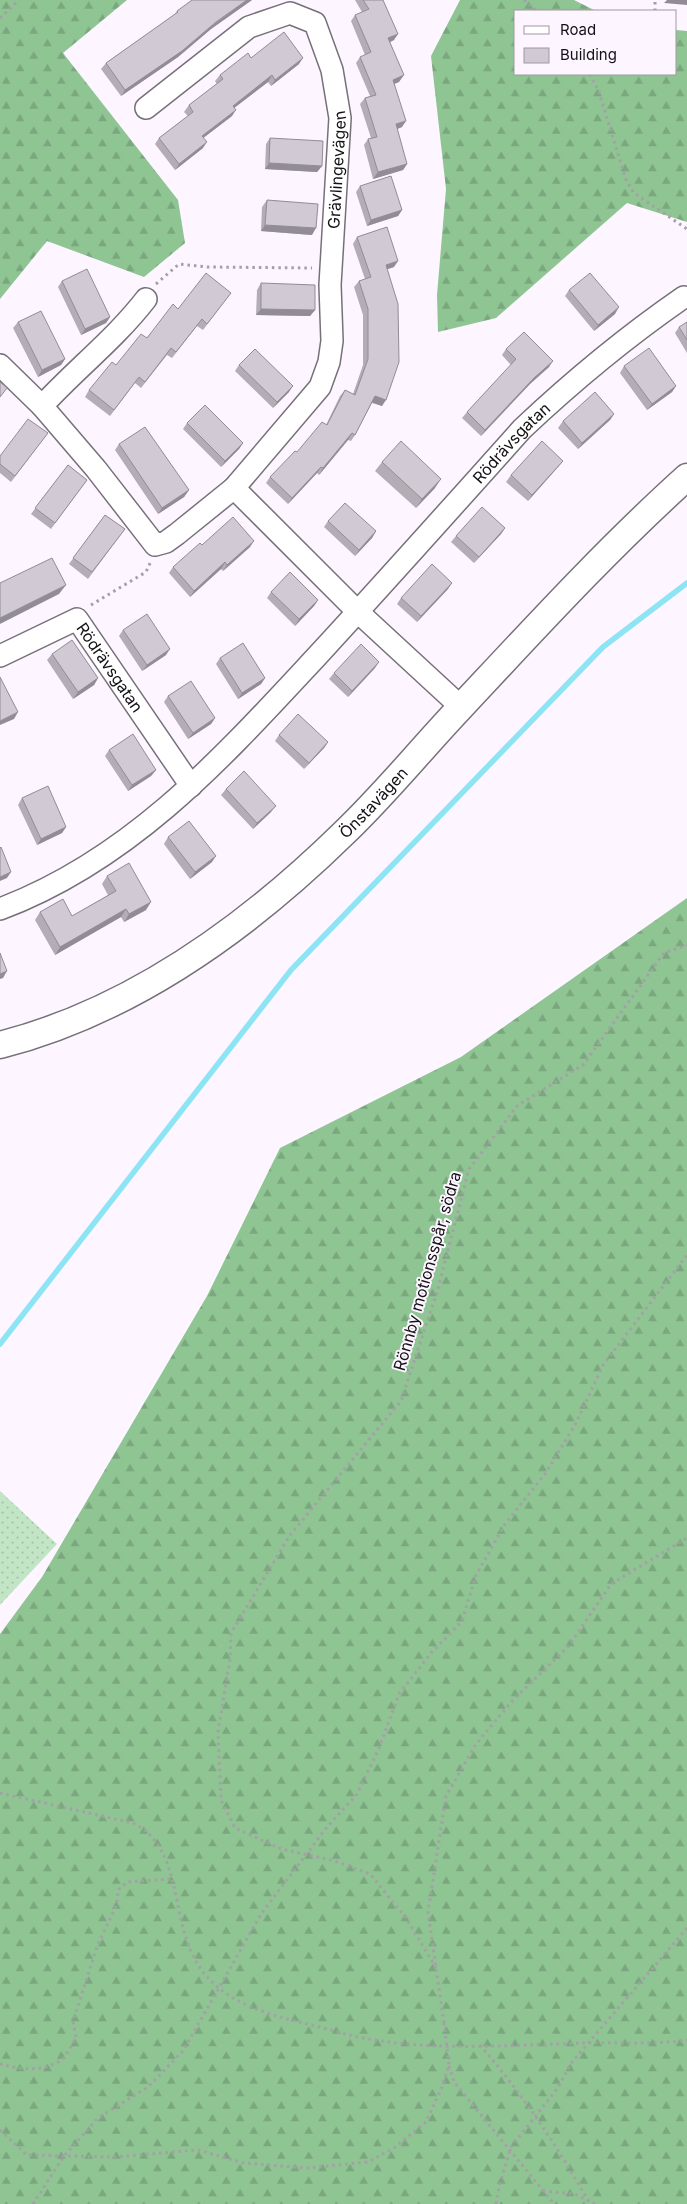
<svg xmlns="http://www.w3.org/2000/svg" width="687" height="2204" viewBox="0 0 687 2204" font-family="Inter,sans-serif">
<defs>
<pattern id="grass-dots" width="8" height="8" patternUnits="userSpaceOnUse" patternTransform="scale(1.25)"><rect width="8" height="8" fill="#c2e6c5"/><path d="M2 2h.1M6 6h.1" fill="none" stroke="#a6c4a8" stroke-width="1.8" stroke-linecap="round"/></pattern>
<pattern id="forest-firs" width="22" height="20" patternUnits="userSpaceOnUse" patternTransform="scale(1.25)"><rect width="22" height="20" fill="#8fc493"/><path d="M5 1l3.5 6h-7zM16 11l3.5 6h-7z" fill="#7aa77e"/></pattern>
</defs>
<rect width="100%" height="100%" fill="#fdf5ff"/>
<path fill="url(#grass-dots)" d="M 0,1491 L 57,1544 L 0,1605 Z"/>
<path fill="url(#forest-firs)" d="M 0,0 L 127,0 L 63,53 L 178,200 L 185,243 L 144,277 L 47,241 L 0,299 Z
M 460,0 L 574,0 L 596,11 L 516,11 L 516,74 L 676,74 L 676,30 L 687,31 L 687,222 L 627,203 L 496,318 L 438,332 L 437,295 L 446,189 L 431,56 Z
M 687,898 L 687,2204 L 0,2204 L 0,1634 L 42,1577 L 207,1296 L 280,1148 L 461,1057 Z"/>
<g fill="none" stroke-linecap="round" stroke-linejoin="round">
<path stroke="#8ce4f4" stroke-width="5.5" d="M 0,1344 L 291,970 L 603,647 L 687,583"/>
<defs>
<g id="minor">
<path id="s1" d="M 0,365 L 42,406 L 96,469 L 155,545 L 166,542 L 177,534 L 234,488 L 320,387 L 329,362 L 332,341 L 330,285 L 340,118 L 332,70 L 315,23 L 290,13 L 249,27 L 146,108"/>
<path d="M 42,406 C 76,369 116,338 146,299"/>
<path d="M 234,488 L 358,612 L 461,707"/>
<path id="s2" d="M 0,656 L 77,619 L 191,786"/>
<path id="s3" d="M 0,909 C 133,859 225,755 319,654 C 387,580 455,504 522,429 C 573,381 626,337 684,297"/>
</g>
<g id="tertiary">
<path id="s4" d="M 0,1045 C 133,1011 247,928 344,833 C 385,794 422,748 461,707 C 534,629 607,549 687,477"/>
</g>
</defs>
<use href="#minor" stroke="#777079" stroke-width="24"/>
<use href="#tertiary" stroke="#777079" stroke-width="29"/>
<path stroke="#a5a0a7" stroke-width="3" stroke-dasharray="2.5 4" stroke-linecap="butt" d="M 524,0 L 537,11
M 655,11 L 655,0
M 0,18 L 19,0
M 590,74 L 599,92 L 626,180 L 634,193 L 687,229
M 156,284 L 179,264 L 207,267 L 312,268
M 91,605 L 146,572 L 151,561
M 0,1793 L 133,1823 C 138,1826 145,1829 149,1834 C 186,1871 169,1940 211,1981 C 235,2005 271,2015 303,2023 C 321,2027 340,2033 358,2037 C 432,2052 511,2045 585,2043 C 618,2042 654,2045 687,2040
M 436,1968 L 406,1918 L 370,1874 L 335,1861 L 281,1849 L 235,1828 L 221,1800 L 218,1732 L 230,1659 L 231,1633 L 290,1535 L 401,1401 L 437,1292 L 469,1169 L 518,1105 L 583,1065 L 664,953 L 687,945
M 444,2023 L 428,1912 L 446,1796 L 476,1744 L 513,1700 L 568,1647 L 611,1584 L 687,1538
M 480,2045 C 523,2095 558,2147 590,2204
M 0,2064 C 20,2069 42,2073 61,2060 C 67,2056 72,2044 76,2038 L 73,2021 L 98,1944 L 117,1904 L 118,1890 L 127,1882 L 171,1879
M 449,2066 L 454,2082 L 554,2204
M 0,2130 L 27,2155 L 113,2157 L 198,2150 L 244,2163 L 307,2168 L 368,2162 L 394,2148 L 426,2122 L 442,2087 L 449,2065
M 543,2191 L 575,2194 L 595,2204
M 33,2204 L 64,2156 L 98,2118 L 148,2087 L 183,2051 L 261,1914 L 327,1827 L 357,1794 L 379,1748 L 399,1694 L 431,1653 L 462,1621 L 476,1575 L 505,1524 L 545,1474 L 575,1425 L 603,1365 L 687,1255
M 496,2204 L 499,2187 L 511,2147 L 557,2089 L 572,2062 L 687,1928"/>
<use href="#minor" stroke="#fff" stroke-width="21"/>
<use href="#tertiary" stroke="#fff" stroke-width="26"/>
<path stroke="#a5a0a7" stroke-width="3" stroke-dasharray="2.5 4" stroke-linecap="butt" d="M 444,2023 L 449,2065"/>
</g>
<path fill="#b4adb5" d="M 192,0 L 252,0 L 211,29 L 178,57 L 121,96 L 101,69 L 106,63 L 174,15 L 177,11 Z
M 355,0 L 383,0 L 394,40 L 390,42 L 399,82 L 394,84 L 402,127 L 397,129 L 407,164 L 403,170 L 373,179 L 364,145 L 368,139 L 371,138 L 360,104 L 365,98 L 370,96 L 356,63 L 360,57 L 365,55 L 351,21 L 355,15 L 362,12 Z
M 251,58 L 299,64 L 271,86 L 268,82 L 235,107 L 232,116 L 203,138 L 203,148 L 175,170 L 155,144 L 159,138 L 188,116 L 184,112 L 189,105 L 217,84 L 215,81 L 220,75 Z
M 270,138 L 322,166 L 317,172 L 265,169 L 266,144 Z
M 360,186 L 402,210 L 398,216 L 367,226 L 356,192 Z
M 267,200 L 312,235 L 261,231 L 262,207 Z
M 357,237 L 394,267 L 387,269 L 382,406 L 372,403 L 355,435 L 351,441 L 348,440 L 319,475 L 317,473 L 288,504 L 266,483 L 270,477 L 326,425 L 340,396 L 345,390 L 353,394 L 363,365 L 363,315 L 354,287 L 359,281 L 365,279 L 353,244 Z
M 62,281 L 110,317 L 106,323 L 81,335 L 58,287 Z
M 261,283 L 315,310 L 310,316 L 256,315 L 257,290 Z
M 569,290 L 615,314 L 594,331 L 565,296 Z
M 231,293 L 203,330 L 197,326 L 172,358 L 167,355 L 141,388 L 135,383 L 110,416 L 85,397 L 89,390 L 178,309 Z
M 18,322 L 65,359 L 61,365 L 38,377 L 13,328 Z
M 687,322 L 687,353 L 675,333 L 679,327 Z
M 506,349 L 549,367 L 530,384 L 481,436 L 462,418 L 467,412 L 511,365 L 502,355 Z
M 239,365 L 289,392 L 273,408 L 235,371 Z
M 624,366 L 676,386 L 672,392 L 647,410 L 620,373 Z
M 614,414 L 610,420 L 578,449 L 558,428 L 563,421 Z
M 187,423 L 243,443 L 239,449 L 221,467 L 183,429 Z
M 48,433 L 11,482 L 0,473 L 0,456 Z
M 119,444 L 189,490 L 184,497 L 158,514 L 115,450 Z
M 563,461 L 558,467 L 528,501 L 506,482 L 511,475 Z
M 382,462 L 435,488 L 416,508 L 375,471 Z
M 68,465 L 87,480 L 51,529 L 31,514 Z
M 105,515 L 125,529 L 88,579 L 69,564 Z
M 328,521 L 376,531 L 372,538 L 355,556 L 324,527 Z
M 505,528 L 501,534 L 474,563 L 451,542 L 456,536 Z
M 202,545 L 250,547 L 223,571 L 221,569 L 190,597 L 169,573 L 173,567 Z
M 448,589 L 417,622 L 397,604 L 401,598 Z
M 271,592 L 318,600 L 314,606 L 295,626 L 267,598 Z
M 123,630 L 166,655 L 142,671 L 119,636 Z
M 52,654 L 98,678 L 94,685 L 73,699 L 47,660 Z
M 220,658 L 265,678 L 261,684 L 238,699 L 216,664 Z
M 375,668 L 348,697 L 329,679 L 334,673 Z
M 168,696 L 215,718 L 211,724 L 188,739 L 164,702 Z
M 279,735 L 328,742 L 324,748 L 304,769 L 275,741 Z
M 109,750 L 156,770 L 151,776 L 128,791 L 105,756 Z
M 226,789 L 271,812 L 253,829 L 221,795 Z
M 22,798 L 66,827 L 62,833 L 37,845 L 18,805 Z
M 168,837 L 212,862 L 190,879 L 164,844 Z
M 107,876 L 146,910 L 124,922 L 121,917 L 55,955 L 35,920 L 40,912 L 72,916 L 108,895 L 102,884 Z"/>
<path fill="#928d94" d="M 247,0 L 252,0 L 211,29 L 178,57 L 121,96 L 125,90 Z
M 667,0 L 687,0 L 687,5 L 664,3 Z
M 398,34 L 394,40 L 384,45 L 388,38 Z
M 303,58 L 299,64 L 271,86 L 275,80 Z
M 272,75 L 268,82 L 229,112 L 233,106 Z
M 404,75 L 399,82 L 389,86 L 393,80 Z
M 236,110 L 232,116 L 198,142 L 202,136 Z
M 406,121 L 402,127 L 392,131 L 396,124 Z
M 207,142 L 203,148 L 175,170 L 179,164 Z
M 269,163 L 322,166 L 317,172 L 265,169 Z
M 407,164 L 403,170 L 373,179 L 378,172 Z
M 402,210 L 398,216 L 367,226 L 371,220 Z
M 265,225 L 316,228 L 312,235 L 261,231 Z
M 398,261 L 394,267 L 382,271 L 386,265 Z
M 619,307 L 615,314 L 594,331 L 598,325 Z
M 261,309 L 315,310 L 310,316 L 256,315 Z
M 110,317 L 106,323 L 81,335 L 85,329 Z
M 65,359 L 61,365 L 38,377 L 42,370 Z
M 553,361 L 549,367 L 530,384 L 481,436 L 485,430 L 534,378 Z
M 293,386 L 289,392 L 273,408 L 277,402 Z
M 676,386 L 672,392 L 647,410 L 652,404 Z
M 375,396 L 386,400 L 382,406 L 371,402 Z
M 614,414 L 610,420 L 578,449 L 582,443 Z
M 352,433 L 348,440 L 319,475 L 323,468 Z
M 243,443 L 239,449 L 221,467 L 225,461 Z
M 563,461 L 558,467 L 528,501 L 532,495 Z
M 321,467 L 317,473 L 288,504 L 292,498 Z
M 441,479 L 435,488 L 416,508 L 422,499 Z
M 189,490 L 184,497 L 158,514 L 162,508 Z
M 505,528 L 501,534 L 474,563 L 479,557 Z
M 376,531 L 372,538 L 355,556 L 359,550 Z
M 254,541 L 250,547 L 223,571 L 227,565 Z
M 225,562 L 221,569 L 190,597 L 194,591 Z
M 452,583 L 448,589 L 417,622 L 421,616 Z
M 66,585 L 59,594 L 0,624 L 0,618 Z
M 318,600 L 314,606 L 295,626 L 299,619 Z
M 170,649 L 166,655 L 142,671 L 147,665 Z
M 379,662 L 375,668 L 348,697 L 352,691 Z
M 98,678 L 94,685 L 73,699 L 78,692 Z
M 265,678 L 261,684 L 238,699 L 242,693 Z
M 18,712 L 14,719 L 0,725 L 0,721 Z
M 215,718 L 211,724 L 188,739 L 193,733 Z
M 328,742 L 324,748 L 304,769 L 309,763 Z
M 156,770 L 151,776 L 128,791 L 132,785 Z
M 276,806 L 271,812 L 253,829 L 257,823 Z
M 66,827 L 62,833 L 37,845 L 41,839 Z
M 216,856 L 212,862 L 190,879 L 195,872 Z
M 11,872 L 7,878 L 0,881 L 0,877 Z
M 151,902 L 146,910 L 124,922 L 129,914 Z
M 126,909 L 121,917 L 55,955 L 60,947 Z
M 7,971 L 3,978 L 0,979 L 0,974 Z"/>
<path fill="#d1c9d3" stroke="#928d94" d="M 192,0 L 247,0 L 216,22 L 182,51 L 125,90 L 106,63 L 178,12 L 177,11 Z
M 363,0 L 383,0 L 398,34 L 388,38 L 404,75 L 393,80 L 406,121 L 396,124 L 407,164 L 378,172 L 368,139 L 377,137 L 365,98 L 376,95 L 360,57 L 371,52 L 355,15 L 369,9 Z
M 284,32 L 303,58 L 275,80 L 272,75 L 233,106 L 236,110 L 202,136 L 207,142 L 179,164 L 159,138 L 193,112 L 189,105 L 223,79 L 220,75 L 248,53 L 251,58 Z
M 270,138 L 323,141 L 322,166 L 269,163 Z
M 391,176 L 402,210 L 371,220 L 360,186 Z
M 267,200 L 318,204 L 316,228 L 265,225 Z
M 387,227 L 398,261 L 386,265 L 398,304 L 399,362 L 386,400 L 375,396 L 355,435 L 352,433 L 323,468 L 321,467 L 292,498 L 270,477 L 295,451 L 297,452 L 322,422 L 327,425 L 345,390 L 355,395 L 368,359 L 368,309 L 359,281 L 371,277 L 357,237 Z
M 87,269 L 110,317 L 85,329 L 62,281 Z
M 206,273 L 231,293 L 207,324 L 202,319 L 176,352 L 171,348 L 145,382 L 139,377 L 114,410 L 89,390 L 112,362 L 116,365 L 141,334 L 147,338 L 173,304 L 178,309 Z
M 590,273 L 619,307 L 598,325 L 569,290 Z
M 261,283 L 315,285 L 315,310 L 261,309 Z
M 41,311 L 65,359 L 42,370 L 18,322 Z
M 687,322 L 687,340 L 679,327 Z
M 524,332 L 553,361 L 534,378 L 485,430 L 467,412 L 516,359 L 506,349 Z
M 649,348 L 676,386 L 652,404 L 624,366 Z
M 255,349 L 293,386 L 277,402 L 239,365 Z
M 0,382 L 7,388 L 0,397 Z
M 595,392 L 614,414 L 582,443 L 563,421 Z
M 205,405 L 243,443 L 225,461 L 187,423 Z
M 28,419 L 48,433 L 15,476 L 0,464 L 0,456 Z
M 145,427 L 189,490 L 162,508 L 119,444 Z
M 401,441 L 441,479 L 422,499 L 382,462 Z
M 542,441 L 563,461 L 532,495 L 511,475 Z
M 68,465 L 87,480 L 55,523 L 35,508 Z
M 345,503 L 376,531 L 359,550 L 328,521 Z
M 482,507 L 505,528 L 479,557 L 456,536 Z
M 105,515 L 125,529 L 92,572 L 73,558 Z
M 233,517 L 254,541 L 227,565 L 225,562 L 194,591 L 173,567 L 200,543 L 202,545 Z
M 52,558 L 66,585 L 0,618 L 0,583 Z
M 432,564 L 452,583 L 421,616 L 401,598 Z
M 290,572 L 318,600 L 299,619 L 271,592 Z
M 147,614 L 170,649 L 147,665 L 123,630 Z
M 72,640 L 98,678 L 78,692 L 52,654 Z
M 243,643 L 265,678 L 242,693 L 220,658 Z
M 361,644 L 379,662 L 352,691 L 334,673 Z
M 0,677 L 18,712 L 0,721 Z
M 191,681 L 215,718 L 193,733 L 168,696 Z
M 298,714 L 328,742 L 309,763 L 279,735 Z
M 133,734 L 156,770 L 132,785 L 109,750 Z
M 244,771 L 276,806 L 257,823 L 226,789 Z
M 48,786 L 66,827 L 41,839 L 22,798 Z
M 189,821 L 216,856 L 195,872 L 168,837 Z
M 1,847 L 11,872 L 0,877 L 0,848 Z
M 129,863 L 151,902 L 129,914 L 126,909 L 60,947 L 40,912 L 63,899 L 72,916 L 116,891 L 107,876 Z
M 0,953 L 7,971 L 0,974 Z"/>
<g text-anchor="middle" stroke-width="4" stroke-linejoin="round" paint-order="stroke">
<g font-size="16" fill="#131114" stroke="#fdf5ff">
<text dy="6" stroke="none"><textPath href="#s1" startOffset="688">Grävlingevägen</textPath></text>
<text dy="6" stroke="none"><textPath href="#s3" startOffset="698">Rödrävsgatan</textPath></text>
<text dy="6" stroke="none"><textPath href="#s2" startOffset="144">Rödrävsgatan</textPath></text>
<text dy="6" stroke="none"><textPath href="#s4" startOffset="451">Önstavägen</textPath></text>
<text transform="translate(427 1271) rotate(-74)" y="6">Rönnby motionsspår, södra</text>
</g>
</g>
<rect x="514" y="10" width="162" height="65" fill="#fdf5ff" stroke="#9f9aa1"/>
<rect x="524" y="26" width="25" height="8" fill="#ffffff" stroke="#9f9aa1"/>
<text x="560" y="35" font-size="15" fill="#131114">Road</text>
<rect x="524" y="48" width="25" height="15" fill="#d1c9d3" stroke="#9f9aa1"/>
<text x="560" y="60" font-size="15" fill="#131114">Building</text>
</svg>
